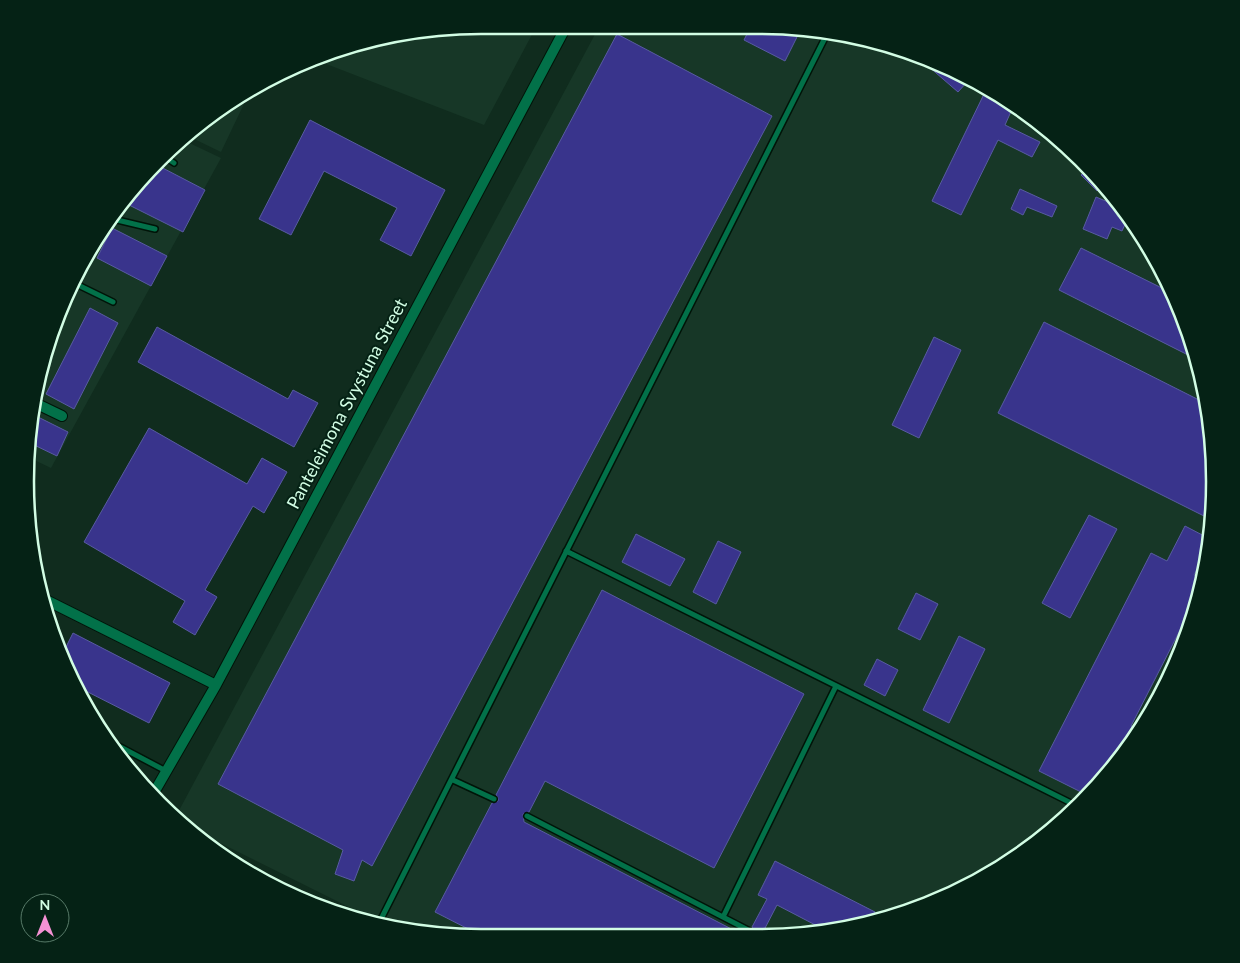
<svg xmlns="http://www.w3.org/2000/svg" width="1240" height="963" viewBox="0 0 1240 963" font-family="Lato,sans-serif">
<rect width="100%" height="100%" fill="#102c1e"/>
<path fill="#173727" d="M 481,25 L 537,25 L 484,125 L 316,60 L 363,41 Z
M 600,25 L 788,26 L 905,49 L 1037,120 L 1102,181 L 1154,253 L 1191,334 L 1211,422 L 1214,511 L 1200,599 L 1168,683 L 1121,759 L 1060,825 L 987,877 L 905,914 L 789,937 L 481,938 L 393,929 L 184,825 L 175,818 Z
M 252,87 L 221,152 L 188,136 Z
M 183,140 L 221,158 L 51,468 L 28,457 L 40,364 L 86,254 L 159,159 Z"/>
<path fill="#39348c" stroke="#585ba1" d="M 751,26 L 788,26 L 801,29 L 785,61 L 744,40 Z
M 617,34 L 772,116 L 372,866 L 362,860 L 354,881 L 335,874 L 343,850 L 218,784 Z
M 930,63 L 962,79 L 967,82 L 958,92 L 928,66 Z
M 985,92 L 1013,107 L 1005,125 L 1040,142 L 1032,157 L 998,140 L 961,215 L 932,201 Z
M 310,120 L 445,190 L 411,256 L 380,240 L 397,208 L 324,171 L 291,235 L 259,219 Z
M 155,164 L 205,190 L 183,232 L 125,203 Z
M 1088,168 L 1104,184 L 1097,191 L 1081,175 Z
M 1020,189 L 1057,206 L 1052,217 L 1027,207 L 1023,215 L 1011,209 Z
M 1096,197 L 1120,207 L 1117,216 L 1127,220 L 1122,231 L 1112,227 L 1107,239 L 1083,229 Z
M 112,228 L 167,256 L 151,286 L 97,258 Z
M 1081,248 L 1172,293 L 1191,334 L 1196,359 L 1059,290 Z
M 90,308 L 118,323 L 74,409 L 46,394 Z
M 1044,322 L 1207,404 L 1211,422 L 1214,511 L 1212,520 L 998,413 Z
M 157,327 L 288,399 L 293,390 L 318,403 L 294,447 L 138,362 Z
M 934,337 L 961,350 L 919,438 L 892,425 Z
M 34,415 L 68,432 L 57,456 L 30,443 Z
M 149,428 L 247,484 L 262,458 L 287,472 L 264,513 L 253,506 L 205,590 L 217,597 L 195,635 L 173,622 L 185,601 L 84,542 Z
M 1089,515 L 1117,529 L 1070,618 L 1042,603 Z
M 1185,526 L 1210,539 L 1208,549 L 1194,575 L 1203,580 L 1201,589 L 1131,726 L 1139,730 L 1121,759 L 1087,795 L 1039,771 L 1151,553 L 1167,561 Z
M 636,534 L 685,559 L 670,586 L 622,562 Z
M 718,541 L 741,552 L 716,604 L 693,592 Z
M 602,590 L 804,694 L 714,868 L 545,781 L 529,812 L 523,814 L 524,822 L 747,937 L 754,933 L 754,930 L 752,927 L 767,899 L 758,895 L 775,861 L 875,912 L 871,921 L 825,930 L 777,905 L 763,932 L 758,933 L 757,937 L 486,938 L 435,912 L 492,803 L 498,801 L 498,798 L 496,795 Z
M 916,593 L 938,604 L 920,640 L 898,629 Z
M 73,633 L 170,683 L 149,723 L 76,686 L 63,653 Z
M 959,636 L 985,649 L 949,723 L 923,710 Z
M 877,659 L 898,670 L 885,696 L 864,685 Z"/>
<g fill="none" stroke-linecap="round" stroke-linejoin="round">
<defs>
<path id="lane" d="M 163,156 L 174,163
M 113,219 L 155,229
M 74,283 L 113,302
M 566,551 L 1077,806
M 111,742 L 166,771
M 453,780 L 494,799
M 527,816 L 750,931
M 215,851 L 332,911
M 723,917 L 836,686
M 378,925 L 827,34
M 761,936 L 763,937"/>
<path id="street" d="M 35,403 L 62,416
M 40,597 L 216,685
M 152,796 L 216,685 L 567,25"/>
</defs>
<use href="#lane" stroke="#001408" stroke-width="8"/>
<use href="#street" stroke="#001408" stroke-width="12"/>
<use href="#lane" stroke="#027149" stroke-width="5"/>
<use href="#street" stroke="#027149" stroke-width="10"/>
</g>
<g text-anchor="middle" stroke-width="4" stroke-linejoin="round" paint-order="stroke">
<g font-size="18" fill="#d2fde4" stroke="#052215">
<text transform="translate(347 404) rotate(-62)" y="6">Panteleimona Svystuna Street</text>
</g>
</g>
<path d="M0 0H1240V963H0ZM481 34H759A447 447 0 0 1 1206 481V482A447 447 0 0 1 759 929H481A447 447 0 0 1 34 482V481A447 447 0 0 1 481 34Z" fill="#052215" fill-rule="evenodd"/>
<path fill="none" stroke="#d2fde4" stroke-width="2.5" d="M481 34H759A447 447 0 0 1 1206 481V482A447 447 0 0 1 759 929H481A447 447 0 0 1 34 482V481A447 447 0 0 1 481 34Z"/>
<g transform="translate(45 918)"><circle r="24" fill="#052215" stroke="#577a68"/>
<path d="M0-4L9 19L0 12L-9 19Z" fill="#f491d4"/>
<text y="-8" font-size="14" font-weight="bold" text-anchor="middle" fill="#d2fde4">N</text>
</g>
</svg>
